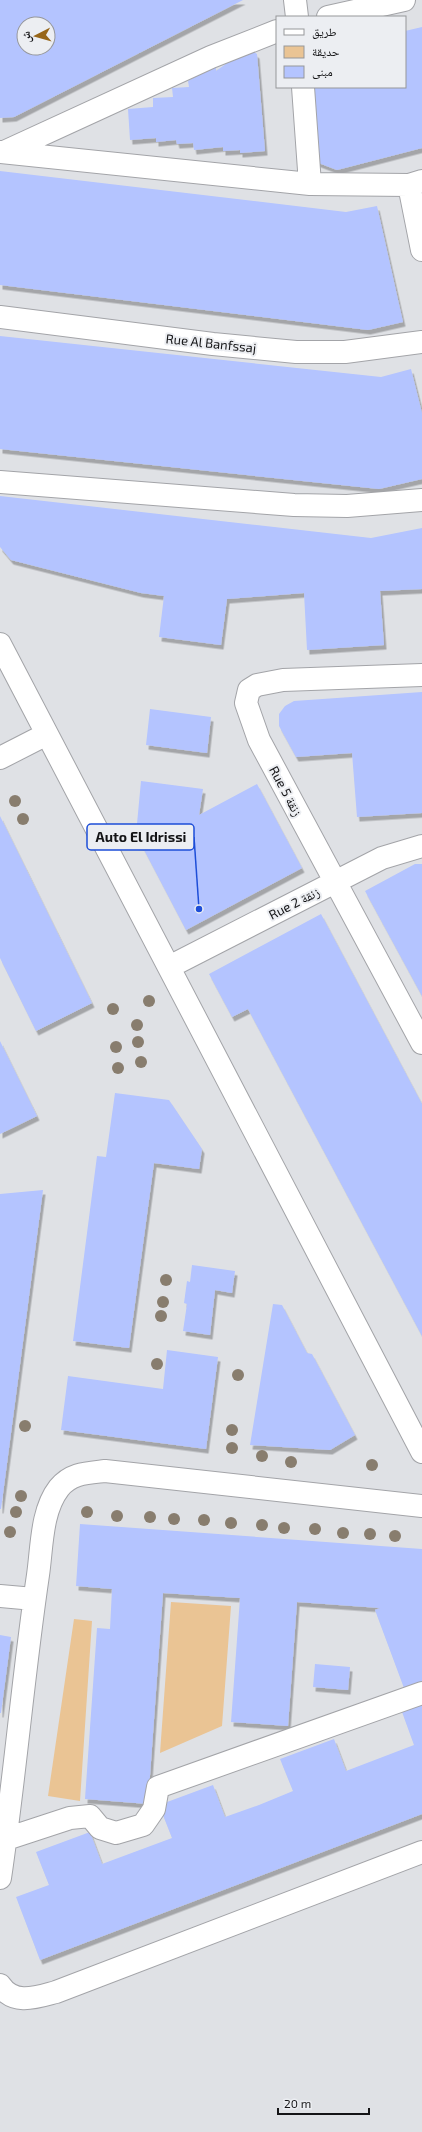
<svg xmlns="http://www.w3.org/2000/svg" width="422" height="2132" viewBox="0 0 422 2132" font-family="'Exo 2','Noto Naskh Arabic',sans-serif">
<defs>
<filter id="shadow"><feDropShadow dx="2.5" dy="4.5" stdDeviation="0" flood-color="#0004"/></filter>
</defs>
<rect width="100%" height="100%" fill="#dfe1e5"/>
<path fill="#eac494" d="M 171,1602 L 231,1606 L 222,1726 L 160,1753 Z
M 74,1619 L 92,1621 L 80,1801 L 48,1796 Z"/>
<path fill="#b4c4ff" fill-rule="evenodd" filter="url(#shadow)" d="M 0,0 L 243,0 L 14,117 L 0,118 ZM 24,24 L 48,24 L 48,48 L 24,48 Z
M 422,27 L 422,148 L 337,170 L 316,162 L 311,87 L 405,87 L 405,31 Z
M 248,48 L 257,54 L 265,151 L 240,153 L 240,150 L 223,151 L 223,147 L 194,150 L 193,143 L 177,144 L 176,140 L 156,142 L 156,138 L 130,140 L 128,109 L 153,107 L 153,98 L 173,97 L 172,88 L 189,87 L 188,81 L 216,65 L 216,71 Z
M 0,171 L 346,212 L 377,206 L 403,322 L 368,330 L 0,285 Z
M 0,336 L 381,377 L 411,369 L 422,413 L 422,479 L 379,489 L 0,449 Z
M 0,496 L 371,538 L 422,528 L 422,589 L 380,591 L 384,645 L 307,650 L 304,593 L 227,599 L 221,645 L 159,637 L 164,596 L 141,593 L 11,560 L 0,547 Z
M 422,692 L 422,813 L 357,817 L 352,753 L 296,757 L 279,726 L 279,714 L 285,706 L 294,701 Z
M 150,709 L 211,717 L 207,753 L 146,745 Z
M 141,781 L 203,789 L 199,815 L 257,784 L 302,868 L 186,930 L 142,846 L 135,845 Z
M 0,816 L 92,1003 L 36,1031 L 0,958 Z
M 415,864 L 422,864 L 422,996 L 365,891 Z
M 321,914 L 422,1104 L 422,1336 L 248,1009 L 232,1017 L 209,974 Z
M 0,1041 L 37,1116 L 0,1134 Z
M 115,1093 L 169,1100 L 202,1149 L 199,1169 L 154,1163 L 129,1348 L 73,1341 L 97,1156 L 106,1157 Z
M 43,1190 L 1,1509 L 0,1509 L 0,1194 Z
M 192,1265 L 235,1271 L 232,1293 L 215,1290 L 210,1335 L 183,1331 L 187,1304 L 184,1303 L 187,1281 L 190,1282 Z
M 273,1304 L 282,1305 L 307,1353 L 312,1354 L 355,1435 L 330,1450 L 250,1445 Z
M 167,1350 L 218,1357 L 206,1449 L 61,1430 L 68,1376 L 163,1389 Z
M 80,1524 L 422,1549 L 422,1681 L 404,1688 L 375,1610 L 380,1608 L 297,1602 L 288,1726 L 231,1722 L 240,1598 L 163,1593 L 148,1804 L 85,1799 L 97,1628 L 110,1629 L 112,1589 L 76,1586 Z
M 0,1635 L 11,1637 L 1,1713 L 0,1713 Z
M 315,1664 L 350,1667 L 348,1690 L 313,1687 Z
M 422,1705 L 422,1814 L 40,1960 L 16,1897 L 49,1885 L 36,1852 L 90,1832 L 102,1864 L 172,1838 L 159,1805 L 213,1785 L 225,1817 L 259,1805 L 293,1791 L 280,1759 L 334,1739 L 346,1771 L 414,1745 L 402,1712 Z"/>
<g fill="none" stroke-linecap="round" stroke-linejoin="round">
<defs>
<path id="minor" d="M 295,0 L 297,17
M 328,17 L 404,0
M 303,87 L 310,184
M 0,152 L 310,184 L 409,185 L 422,181
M 4,152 L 211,57 L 277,31
M 409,185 L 422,250
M 0,317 L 213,344 L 296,352 L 345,352 L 422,342
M 0,482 L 294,505 L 347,506 L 422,500
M 0,644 L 422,1452
M 422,675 L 283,680 L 257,685 L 249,690 L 246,703 L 259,740 L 422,1043
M 0,758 L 47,734
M 169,967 L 382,858 L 422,846
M 0,1596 L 34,1599
M 6,1839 L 70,1818 L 90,1816 L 100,1828 L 116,1833 L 143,1825 L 154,1809 L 158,1787 L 422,1693
M 0,1878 C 15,1777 23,1676 38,1575 C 42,1548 41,1511 59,1488 C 71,1473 87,1473 105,1471 L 422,1506
M 0,1985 C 14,2006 37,1997 56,1992 L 422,1852"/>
</defs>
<use href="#minor" stroke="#a3a4a8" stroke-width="24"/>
<use href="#minor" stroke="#fff" stroke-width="22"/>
</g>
<g fill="#887d6e">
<circle cx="15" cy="801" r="6"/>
<circle cx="23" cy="819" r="6"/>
<circle cx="149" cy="1001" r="6"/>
<circle cx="113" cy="1009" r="6"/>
<circle cx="137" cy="1025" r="6"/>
<circle cx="138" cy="1042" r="6"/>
<circle cx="116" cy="1047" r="6"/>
<circle cx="141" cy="1062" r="6"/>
<circle cx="118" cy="1068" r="6"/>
<circle cx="166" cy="1280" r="6"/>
<circle cx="163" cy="1302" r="6"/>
<circle cx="161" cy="1316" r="6"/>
<circle cx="157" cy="1364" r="6"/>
<circle cx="238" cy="1375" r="6"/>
<circle cx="25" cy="1426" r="6"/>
<circle cx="232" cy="1430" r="6"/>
<circle cx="232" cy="1448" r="6"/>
<circle cx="262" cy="1456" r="6"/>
<circle cx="291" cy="1462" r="6"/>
<circle cx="372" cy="1465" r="6"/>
<circle cx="21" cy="1496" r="6"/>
<circle cx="16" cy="1512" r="6"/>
<circle cx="87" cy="1512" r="6"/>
<circle cx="117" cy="1516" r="6"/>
<circle cx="150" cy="1517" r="6"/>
<circle cx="174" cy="1519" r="6"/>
<circle cx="204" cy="1520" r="6"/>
<circle cx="231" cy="1523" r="6"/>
<circle cx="262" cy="1525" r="6"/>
<circle cx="284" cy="1528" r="6"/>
<circle cx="315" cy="1529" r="6"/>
<circle cx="10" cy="1532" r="6"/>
<circle cx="343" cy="1533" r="6"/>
<circle cx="370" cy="1534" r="6"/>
<circle cx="395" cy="1536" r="6"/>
</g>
<g text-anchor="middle" stroke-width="4" stroke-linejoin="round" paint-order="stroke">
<g font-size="13" fill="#141416" stroke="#eceef2">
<text transform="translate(211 343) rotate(6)" y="5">Rue Al Banfssaj</text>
<text transform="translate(286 791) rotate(62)" y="5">Rue 5 زنقة</text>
<text transform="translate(294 903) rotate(-27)" y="5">Rue 2 زنقة</text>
</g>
</g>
<path fill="none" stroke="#1d4ed8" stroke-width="1.5" d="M199 909L194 837"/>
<circle fill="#1d4ed8" stroke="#eceef2" stroke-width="1.5" cx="199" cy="909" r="4"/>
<rect fill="#eceef2" stroke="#1d4ed8" stroke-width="1.5" x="87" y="824" width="107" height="26" rx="4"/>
<g font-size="14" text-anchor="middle" font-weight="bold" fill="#141416">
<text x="141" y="842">Auto El Idrissi</text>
</g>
<rect x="276" y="16" width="130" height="72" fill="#eceef2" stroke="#96979a"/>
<rect x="284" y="29" width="20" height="6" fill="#ffffff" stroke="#96979a"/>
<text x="312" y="36" font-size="12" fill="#141416">طريق</text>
<rect x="284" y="46" width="20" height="12" fill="#eac494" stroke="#96979a"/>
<text x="312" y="56" font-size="12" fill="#141416">حديقة</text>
<rect x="284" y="66" width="20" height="12" fill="#b4c4ff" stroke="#96979a"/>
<text x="312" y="76" font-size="12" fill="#141416">مبنى</text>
<g transform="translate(36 36) rotate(264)"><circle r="19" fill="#eceef2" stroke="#96979a"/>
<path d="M0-3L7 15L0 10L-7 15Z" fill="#976619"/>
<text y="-6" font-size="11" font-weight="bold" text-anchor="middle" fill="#141416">ش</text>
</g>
<path d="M278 2108v6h91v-6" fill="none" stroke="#141416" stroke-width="2"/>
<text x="284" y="2108" font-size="12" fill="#141416" stroke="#eceef2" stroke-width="3" paint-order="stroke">20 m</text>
</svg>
